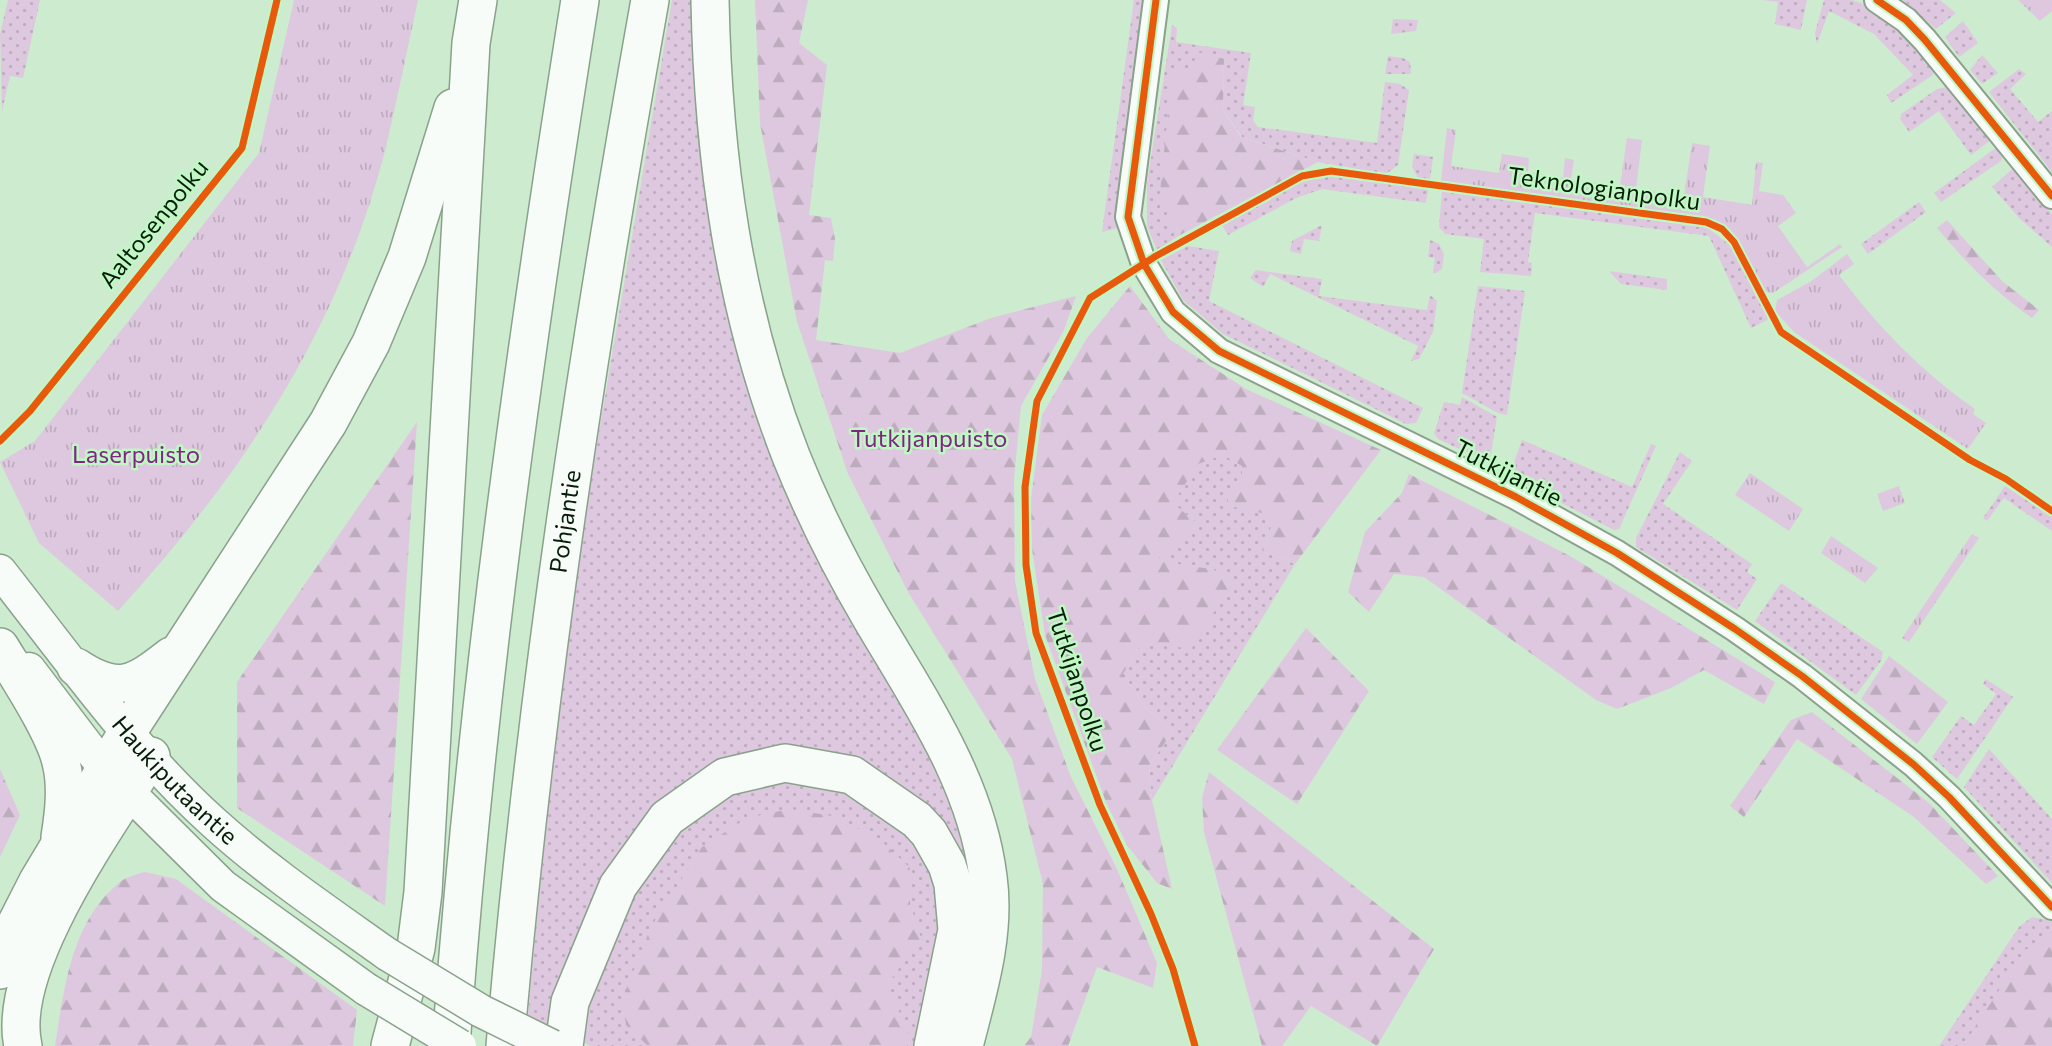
<svg xmlns="http://www.w3.org/2000/svg" width="2052" height="1046" viewBox="0 0 2052 1046" font-family="Commissioner,sans-serif">
<defs>
<pattern id="grass-dots" width="8" height="8" patternUnits="userSpaceOnUse" patternTransform="scale(1.75)"><rect width="8" height="8" fill="#dec8df"/><path d="M2 2h.1M6 6h.1" fill="none" stroke="#bdabbe" stroke-width="1.8" stroke-linecap="round"/></pattern>
<pattern id="forest-firs" width="22" height="20" patternUnits="userSpaceOnUse" patternTransform="scale(1.75)"><rect width="22" height="20" fill="#dec8df"/><path d="M5 1l3.5 6h-7zM16 11l3.5 6h-7z" fill="#bdabbe"/></pattern>
<pattern id="park-tufts" width="24" height="20" patternUnits="userSpaceOnUse" patternTransform="scale(1.75)"><rect width="24" height="20" fill="#dec8df"/><path d="M3 7l-1-3M5 7V3M7 7l1-3M15 17l-1-3M17 17v-4M19 17l1-3" fill="none" stroke="#bdabbe"/></pattern>
</defs>
<rect width="100%" height="100%" fill="#cdebcf"/>
<path fill="url(#grass-dots)" d="M 8,0 L 40,0 L 23,78 L 10,76 L 2,111 L 0,34 Z
M 672,0 L 701,0 L 730,298 L 930,733 L 983,905 L 960,886 L 856,766 L 668,805 L 556,1027 L 525,1046 L 554,741 L 578,557 Z
M 1134,0 L 1146,0 L 1122,227 L 1102,232 Z
M 1762,0 L 1807,0 L 1801,30 L 1775,24 L 1778,2 Z
M 1824,0 C 1833,0 1844,0 1852,0 C 1885,9 1914,44 1935,70 L 1933,75 L 1891,103 L 1887,95 L 1913,75 L 1874,34 L 1829,11 L 1817,44 L 1815,33 Z
M 1903,0 L 1940,0 L 1956,13 L 1936,29 Z
M 1393,19 L 1418,20 L 1416,31 L 1391,34 Z
M 1963,21 L 1978,43 L 1959,57 L 1945,37 Z
M 1172,25 L 1177,28 L 1176,42 L 1251,53 L 1243,105 L 1255,107 L 1253,121 L 1258,127 L 1377,143 L 1385,82 L 1400,84 L 1409,90 L 1398,165 L 1386,174 L 1318,162 L 1242,137 L 1223,110 L 1224,60 L 1168,217 L 1180,235 L 1157,250 L 1147,226 L 1147,183 Z
M 1982,55 L 1998,73 L 1982,84 L 1970,70 Z
M 1388,56 L 1403,58 L 1410,62 L 1411,74 L 1385,74 Z
M 2019,69 L 2026,74 L 2010,89 L 2038,122 L 2052,111 L 2052,172 L 1989,92 Z
M 1947,87 L 1991,140 L 1971,155 L 1939,111 L 1909,132 L 1900,119 L 1901,114 L 1937,89 Z
M 1997,147 L 2003,156 L 2001,161 L 1941,202 L 1934,193 Z
M 1414,154 L 1433,157 L 1430,180 L 1418,178 L 1412,167 Z
M 2011,170 L 2015,170 L 2052,214 L 2052,247 L 2020,219 L 1992,187 Z
M 1331,175 L 1428,190 L 1426,203 L 1322,189 L 1296,198 L 1228,235 L 1222,225 L 1303,180 Z
M 1442,191 L 1708,228 L 1732,247 L 1769,319 L 1751,328 L 1709,236 L 1535,213 L 1528,262 L 1532,263 L 1531,276 L 1480,272 L 1484,239 L 1445,234 L 1439,227 Z
M 1919,202 L 1926,212 L 1868,254 L 1861,244 Z
M 1320,226 L 1322,226 L 1319,241 L 1304,239 L 1301,254 L 1290,251 L 1292,241 Z
M 1430,240 L 1439,244 L 1444,254 L 1442,269 L 1436,273 L 1433,273 L 1435,258 L 1428,257 Z
M 1188,246 L 1219,251 L 1209,301 L 1423,408 L 1416,423 L 1406,424 L 1223,334 L 1183,300 L 1161,260 Z
M 1256,270 L 1322,279 L 1319,296 L 1427,310 L 1430,295 L 1437,301 L 1433,332 L 1419,359 L 1411,361 L 1418,346 L 1270,274 L 1263,287 L 1250,278 Z
M 1609,271 L 1667,279 L 1667,290 L 1621,284 Z
M 1478,286 L 1525,291 L 1507,415 L 1498,413 L 1462,393 Z
M 1462,397 L 1497,417 L 1490,460 L 1487,462 L 1438,439 L 1434,433 L 1444,402 L 1460,405 Z
M 1522,440 L 1632,487 L 1651,444 L 1656,446 L 1619,529 L 1614,530 L 1509,476 Z
M 1680,452 L 1692,461 L 1663,504 L 1752,564 L 1747,572 L 1757,579 L 1737,610 L 1636,547 L 1636,538 Z
M 1222,454 L 1242,465 L 1242,484 L 1271,527 L 1263,551 L 1295,564 L 1152,800 L 1149,766 L 1173,731 L 1146,708 L 1123,674 L 1140,645 L 1232,581 L 1212,569 L 1154,561 L 1199,525 L 1172,503 L 1198,464 Z
M 2005,486 L 2052,517 L 2052,531 L 2004,498 L 1987,521 L 1983,518 Z
M 1781,583 L 1883,652 L 1881,661 L 1856,695 L 1755,621 Z
M 1986,679 L 2013,697 L 1957,779 L 1932,757 L 1961,716 L 1974,725 L 1996,694 L 1983,684 Z
M 1989,749 L 2052,819 L 2052,883 L 1964,787 Z
M 811,777 L 883,807 L 933,867 L 944,933 L 922,1046 L 591,1046 L 574,1038 L 629,891 L 676,828 L 737,785 Z
M 2032,917 L 2052,921 L 2052,1046 L 1939,1046 L 2019,927 Z"/>
<path fill="url(#forest-firs)" d="M 755,0 L 808,0 L 799,43 L 827,65 L 809,215 L 831,218 L 835,239 L 833,261 L 825,260 L 816,340 L 900,353 L 991,318 L 1076,296 L 1064,330 L 1021,406 L 1014,479 L 1015,581 L 1035,679 L 1071,777 L 1117,869 L 1157,963 L 1153,988 L 1097,967 L 1068,1046 L 1024,1046 L 1031,1037 L 1042,970 L 1043,884 L 1012,759 L 908,592 L 848,474 L 797,322 L 760,123 Z
M 1197,52 L 1224,59 L 1223,110 L 1241,137 L 1318,162 L 1180,235 L 1168,217 L 1160,193 L 1172,71 L 1192,69 Z
M 1947,220 L 2002,281 L 2039,310 L 2032,318 C 1995,292 1966,263 1937,228 Z
M 1130,286 L 1169,339 L 1246,389 L 1381,450 L 1295,564 L 1263,551 L 1271,527 L 1262,513 L 1229,506 L 1227,496 L 1242,484 L 1242,466 L 1223,455 L 1198,464 L 1173,503 L 1199,525 L 1155,561 L 1212,569 L 1233,581 L 1192,648 L 1140,645 L 1123,674 L 1146,708 L 1173,731 L 1149,766 L 1152,800 L 1172,889 L 1157,883 L 1127,845 L 1106,802 L 1045,635 L 1032,549 L 1031,499 L 1042,415 L 1087,338 Z
M 417,422 L 385,906 L 237,808 L 237,682 Z
M 1409,474 L 1570,556 L 1775,682 L 1764,704 L 1704,670 L 1671,688 L 1617,709 L 1596,700 L 1424,577 L 1394,574 L 1369,612 L 1348,592 L 1365,532 L 1402,493 Z
M 1306,628 L 1369,691 L 1297,804 L 1217,750 Z
M 1889,656 L 1948,702 L 1917,744 L 1861,699 Z
M 1812,712 L 1928,802 L 1998,876 L 1986,884 L 1914,817 L 1797,739 L 1744,817 L 1730,806 L 1791,720 Z
M 0,769 L 20,815 L 0,857 Z
M 1209,772 L 1434,949 L 1377,1046 L 1311,1006 L 1282,1046 L 1262,1046 L 1204,832 L 1202,798 Z
M 790,809 L 838,817 L 886,845 L 910,868 L 910,903 L 921,938 L 887,985 C 891,1011 913,1016 907,1046 L 648,1046 L 626,1025 L 623,997 L 651,927 L 702,847 L 747,818 Z
M 145,872 L 176,879 L 357,1010 L 353,1046 L 55,1046 C 64,989 71,921 120,882 C 126,877 137,874 145,872 Z
M 2046,938 L 2052,942 L 2052,1046 L 1963,1046 L 2025,950 Z"/>
<path fill="url(#park-tufts)" d="M 294,0 L 418,0 C 407,50 397,101 385,151 C 338,332 242,475 118,611 L 39,543 L 0,462 L 35,441 L 259,153 Z
M 2018,0 L 2052,0 L 2052,11 L 2040,21 Z
M 1447,128 L 1456,130 L 1451,166 L 1499,173 L 1502,154 L 1529,158 L 1528,172 L 1563,178 L 1565,158 L 1574,160 L 1571,179 L 1620,186 L 1627,138 L 1642,140 L 1636,189 L 1684,196 L 1692,143 L 1710,146 L 1703,197 L 1752,205 L 1756,162 L 1763,163 L 1759,191 L 1783,195 L 1796,213 L 1778,226 L 1807,267 L 1840,244 L 1842,247 L 1773,293 L 1766,292 C 1746,262 1742,231 1705,217 L 1441,181 Z
M 1847,254 L 1854,264 L 1839,275 C 1879,328 1921,371 1975,409 L 1973,414 L 1986,423 L 1968,449 L 1794,332 L 1775,311 L 1777,300 L 1810,282 Z
M 1750,473 L 1803,509 L 1789,531 L 1735,495 Z
M 1899,486 L 1905,503 L 1883,511 L 1877,494 Z
M 1972,534 L 1979,538 L 1909,642 L 1902,638 Z
M 1831,536 L 1878,568 L 1865,583 L 1821,553 Z"/>
<g fill="none" stroke-linecap="round" stroke-linejoin="round">
<defs>
<path id="minor" d="M 1156,0 L 1128,217 L 1144,264 L 1173,312 L 1219,351 L 1516,497 L 1617,553 L 1735,629 L 1802,676 L 1913,764 L 1949,797 L 2052,907
M 1877,0 L 1906,20 L 1925,40 L 2052,196"/>
<g id="major">
<path id="s1" d="M 0,571 C 67,656 132,749 213,822 C 267,871 328,912 387,954"/>
<path d="M 29,669 L 105,769 L 223,886 L 366,989"/>
</g>
<g id="highway">
<path d="M 710,0 C 713,157 734,310 791,456 C 813,511 840,565 870,616 C 918,698 976,780 988,877 C 996,934 978,991 964,1046"/>
<path d="M 0,647 C 17,675 54,731 61,762 C 67,786 64,812 60,837"/>
<path d="M 76,667 C 118,695 134,685 171,656"/>
<path d="M 0,970 L 12,932 L 38,881 L 128,731 L 328,423 L 371,343 L 407,257 L 453,108"/>
<path d="M 23,1046 C 5,965 109,824 151,756"/>
<path d="M 390,1046 L 416,948 L 423,892 L 471,43 L 478,0"/>
<path d="M 451,1046 C 476,696 525,347 580,0"/>
<path id="s2" d="M 505,1046 C 535,694 588,347 650,0"/>
<path d="M 564,1046 L 570,1002 L 618,886 L 667,818 L 725,777 L 785,763 L 852,775 L 917,820 L 929,833 L 947,865 L 953,884 L 957,930 L 933,1046"/>
</g>
</defs>
<use href="#minor" stroke="#8aa28c" stroke-width="28"/>
<use href="#major" stroke="#8aa28c" stroke-width="35"/>
<use href="#highway" stroke="#8aa28c" stroke-width="40"/>
<use href="#minor" stroke="#f8fcf8" stroke-width="24"/>
<use href="#major" stroke="#f8fcf8" stroke-width="32"/>
<use href="#highway" stroke="#f8fcf8" stroke-width="37"/>
<defs>
<path id="major-bridge" d="M 387,954 L 481,1011 L 552,1046
M 366,989 L 460,1046"/>
</defs>
<use href="#major-bridge" stroke="#8aa28c" stroke-width="35" stroke-linecap="butt"/>
<use href="#major-bridge" stroke="#f8fcf8" stroke-width="32"/>
<defs>
<path id="cycleway" d="M 1156,0 L 1128,217 L 1144,264 L 1173,312 L 1219,351 L 1516,497 L 1617,553 L 1735,629 L 1802,676 L 1913,764 L 1949,797 L 2052,907
M 1877,0 L 1906,20 L 1925,40 L 2052,196
M 0,441 L 30,411 L 242,148 L 277,0
M 1195,1046 L 1173,969 L 1151,914 L 1100,805 L 1036,633 L 1026,565 L 1025,487 L 1037,401 L 1090,298 L 1156,256 L 1302,176 L 1331,171 L 1706,222 L 1722,229 L 1734,242 L 1781,332 L 1970,460 L 2006,479 L 2052,511"/>
</defs>
<use href="#cycleway" stroke="#c0f8c4" stroke-width="11"/>
<use href="#cycleway" stroke="#e8590c" stroke-width="7"/>
</g>
<g text-anchor="middle" stroke-width="5" stroke-linejoin="round" paint-order="stroke">
<g font-size="24" fill="#071d0a" stroke="#c0f8c4">
<text transform="translate(1604 189) rotate(8)" y="8">Teknologianpolku</text>
<text transform="translate(154 224) rotate(-51)" y="8">Aaltosenpolku</text>
<text transform="translate(1508 473) rotate(27)" y="8">Tutkijantie</text>
<text dy="8" stroke="none"><textPath href="#s2" startOffset="528">Pohjantie</textPath></text>
<text transform="translate(1077 680) rotate(72)" y="8">Tutkijanpolku</text>
<text dy="8" stroke="none"><textPath href="#s1" startOffset="273">Haukiputaantie</textPath></text>
</g>
<g font-size="24" fill="#812585" stroke="#c0f8c4">
<text x="929" y="447">Tutkijanpuisto</text>
<text x="136" y="463">Laserpuisto</text>
</g>
</g>
</svg>
